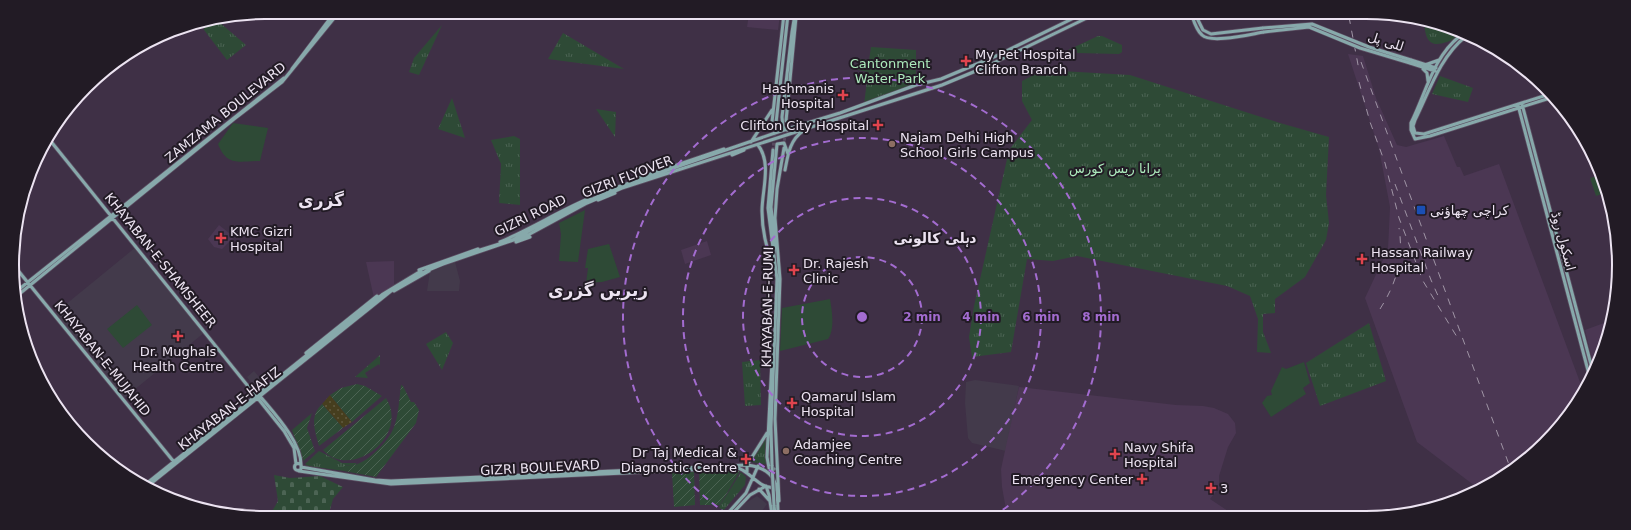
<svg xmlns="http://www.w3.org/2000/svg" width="1631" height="530" viewBox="0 0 1631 530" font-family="'DejaVu Sans',Vazirmatn,sans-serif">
<defs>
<pattern id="grass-tufts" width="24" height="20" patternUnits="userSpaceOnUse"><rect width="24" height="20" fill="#2e4a36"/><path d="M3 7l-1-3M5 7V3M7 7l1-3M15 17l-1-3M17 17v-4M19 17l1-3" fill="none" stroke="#4c6454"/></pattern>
<pattern id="sand-dots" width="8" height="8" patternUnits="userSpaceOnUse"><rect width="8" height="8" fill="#463e1e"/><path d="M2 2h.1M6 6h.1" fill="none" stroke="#615a3f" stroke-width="1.8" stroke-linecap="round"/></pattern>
<pattern id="cemetery-stones" width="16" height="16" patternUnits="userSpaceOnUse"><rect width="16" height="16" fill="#2e4a36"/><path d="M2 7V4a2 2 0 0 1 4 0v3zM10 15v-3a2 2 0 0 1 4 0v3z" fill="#4c6454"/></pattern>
<pattern id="garden-furrows" width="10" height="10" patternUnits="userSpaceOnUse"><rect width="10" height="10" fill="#2e4a36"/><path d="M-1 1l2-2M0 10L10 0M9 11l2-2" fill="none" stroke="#4c6454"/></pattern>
</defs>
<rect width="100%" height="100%" fill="#3f3046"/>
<path fill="#433a4b" d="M 136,247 L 205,332 L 123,399 L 54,314 Z
M 455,262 L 460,281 L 459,291 L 427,291 L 430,271 Z
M 254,371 L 265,384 L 259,389 L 255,388 L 247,377 Z
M 975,380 L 1019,386 L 1006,451 L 972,443 L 968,438 L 965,403 L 966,382 Z"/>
<path fill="#423a4b" d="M 757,496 L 767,504 L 760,514 L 734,514 L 744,504 Z"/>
<path fill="#4b3753" d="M 749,14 L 780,14 L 778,30 L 747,27 Z
M 1348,54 L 1363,56 L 1376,98 L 1397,145 L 1406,147 L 1444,136 L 1457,167 L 1460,167 L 1464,176 L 1499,164 L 1584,393 L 1533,455 L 1478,492 L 1475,486 L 1417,442 L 1365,298 L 1388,249 L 1390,207 L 1379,149 Z
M 219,225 L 234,237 L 222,249 L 214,247 L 208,239 Z
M 707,241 L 711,255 L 685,264 L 681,250 Z
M 394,261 L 394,285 L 374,298 L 366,262 Z
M 1612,320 L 1594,367 L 1585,330 Z
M 1019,387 L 1176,405 L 1203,406 L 1214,408 L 1228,414 L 1235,423 L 1236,433 L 1228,447 L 1219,476 L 1219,488 L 1210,499 L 1234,515 L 1007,515 L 1002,487 L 1001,469 Z"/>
<path fill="url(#grass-tufts)" d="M 1424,20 L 1458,34 L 1459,37 C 1437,47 1425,50 1424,20 Z
M 218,21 L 246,45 L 227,60 L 204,30 L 205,24 Z
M 442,25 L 419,75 L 409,72 L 414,58 Z
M 563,33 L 624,69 L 548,59 Z
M 1098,36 L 1102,36 L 1122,45 L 1122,52 L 1119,54 L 1077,53 L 1077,50 L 1068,50 Z
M 871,47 L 916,50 L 916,85 L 864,105 L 868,72 L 858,70 L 860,59 L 869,60 Z
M 1044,70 L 1130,75 L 1280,123 L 1329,137 L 1326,195 L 1329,223 L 1326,240 L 1305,277 L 1275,299 L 1275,313 L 1263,314 L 1263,332 L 1271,353 L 1257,352 L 1258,319 L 1250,296 L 1227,286 L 1077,256 L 1053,261 L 1027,259 L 1011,352 L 972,357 L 969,337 L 974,306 L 1009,150 L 1032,120 L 1022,101 L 1022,81 Z
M 1440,76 L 1473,88 L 1468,102 L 1432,94 Z
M 452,98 L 465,138 L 438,129 Z
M 596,109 L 616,112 L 615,137 Z
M 514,136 L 520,139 L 520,205 L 499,203 L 501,164 L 491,140 Z
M 1369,323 L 1386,381 L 1320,406 L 1306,363 Z
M 446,332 L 453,343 L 442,370 L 426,344 Z
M 380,355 L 380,366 L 379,364 L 365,373 L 368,378 L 355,377 Z
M 760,360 L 761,405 L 745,406 L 742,362 Z
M 764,438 L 766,439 L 766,464 L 751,462 Z
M 319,451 L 342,463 L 357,463 L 353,466 L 345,465 L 344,471 L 308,466 L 305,464 Z
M 741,472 L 746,477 L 745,485 L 723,511 L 719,507 Z"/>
<path fill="url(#sand-dots)" d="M 330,395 L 352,422 L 343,428 L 322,404 Z"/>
<path fill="url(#cemetery-stones)" d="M 274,475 L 290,478 L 320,476 L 343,487 L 333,499 L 329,513 L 271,513 L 278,501 Z"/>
<path fill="url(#garden-furrows)" d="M 357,384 L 365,386 L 382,396 L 352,422 L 330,395 L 341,388 Z
M 401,385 L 403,386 L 411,402 L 414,402 L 419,410 L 416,423 L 376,477 L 344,471 L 344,465 C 355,467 363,462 372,455 C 399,432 397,418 401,385 Z
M 386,398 C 410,436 351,481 323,450 Z
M 322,404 L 343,428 L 319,446 C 315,431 309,417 322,404 Z
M 312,413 L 307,428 L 315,451 L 303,461 L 292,430 Z
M 734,469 L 740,471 L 720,505 L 700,505 L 699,471 Z
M 694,471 L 695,505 L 674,507 L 672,473 Z"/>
<path fill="#2e4a36" d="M 233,123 L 268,128 L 260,161 C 239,161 227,167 218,144 Z
M 1598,176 L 1605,193 L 1596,196 L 1590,178 Z
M 585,210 L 578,262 L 559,261 L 561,234 L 559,223 Z
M 609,244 L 620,277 L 602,282 L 586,283 L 588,268 L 585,268 L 588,249 Z
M 830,299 C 832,311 835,329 828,339 L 780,351 L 782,308 Z
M 137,305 L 152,325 L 123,348 L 107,329 Z
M 1304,362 L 1310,383 L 1303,388 L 1306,394 L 1271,417 L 1262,403 L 1267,396 L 1272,395 L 1271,391 L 1282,367 L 1286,369 Z"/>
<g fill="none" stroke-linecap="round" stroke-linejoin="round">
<path stroke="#594b60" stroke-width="3" stroke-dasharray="3 1.5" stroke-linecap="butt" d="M 784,145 L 786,121
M 773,150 L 775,126"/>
<defs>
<path id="major" d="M 1192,16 C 1194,22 1197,31 1202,35 C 1211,44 1251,34 1264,32
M 1196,16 L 1203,30 L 1211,34 L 1263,28
M 1460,36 C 1433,57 1426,93 1411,123 L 1411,130 L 1415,139 L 1430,136 L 1550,98
M 1465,37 C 1440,57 1429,92 1415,120 L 1413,126 L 1415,133 L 1424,134 L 1547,95
M 1411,60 L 1436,68
M 1410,63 L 1435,71
M 1425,65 L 1439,60
M 292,69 L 335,12
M 1423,69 L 1427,73 L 1428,81
M 1522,104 L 1593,372
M 1518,105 L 1590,378
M 786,121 L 796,17
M 776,123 L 788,14
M 782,125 L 780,128 L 775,128 L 772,122 L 784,14
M 787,130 L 783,127 L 782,117 L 792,32 L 795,14
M 49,139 L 284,431 L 294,448 L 296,464
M 751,142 L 772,110
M 758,145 C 772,163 762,190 762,211 C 762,228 766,250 774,265
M 732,155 L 744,150
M 785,170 C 788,154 790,140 803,131
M 630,181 L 724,149
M 598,200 L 615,193
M 500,242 C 531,229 559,211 590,198
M 516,242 L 530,237
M 477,251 L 512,240 L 571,209 L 618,187 L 781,131 L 840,113 L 916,85 L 941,79 L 996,56 L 1080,15
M 774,253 L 775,244 L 771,207 L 777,144 L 784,143 L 788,154
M 16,268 L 174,462
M 419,270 L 478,249
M 18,290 L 284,78
M 394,291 L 429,271
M 18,295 L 234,119 L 282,82 L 339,12
M 306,353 L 377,296
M 772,361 L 767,457 L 769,468 L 774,469
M 259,395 C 273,412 302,442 301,466
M294.5 467a3.5 3.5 0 1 1 7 0a3.5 3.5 0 1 1-7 0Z
M 772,466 L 771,427 L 777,279 L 768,208 L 773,150
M 301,467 L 375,480 L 391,481 L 747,465 C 779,469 777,487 778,514
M 735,467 C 749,469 760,491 775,487
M 299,471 L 391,484 L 730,468
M 747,473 L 747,465 L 767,433
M 146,484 L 383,294 L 421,271
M 149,485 L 396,287 L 426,271 L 443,264 L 528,235 L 587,203 L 622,188 L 942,85 L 983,68 L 1091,16
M 766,486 L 769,495 L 772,514
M 759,489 L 769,500
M 779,501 L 775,419 L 780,279 L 775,218 L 777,189 L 784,148
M 774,505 L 775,514
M 727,514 L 746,493 L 758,466
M 732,514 L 750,495 L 766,486"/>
</defs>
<use href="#major" stroke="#5b4d61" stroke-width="4.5"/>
<use href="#major" stroke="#87a9ab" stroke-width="3"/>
<path stroke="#a095a6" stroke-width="1" stroke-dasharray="7 7" stroke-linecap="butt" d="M 1349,17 L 1359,70
M 1361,62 L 1511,470
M 1359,82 L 1370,122 L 1385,163 L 1399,218 L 1423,281 L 1457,337
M 1395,184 L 1431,280 L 1439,298
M 1380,309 C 1396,284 1404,259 1399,228"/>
<defs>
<path id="major-bridge" d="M 1263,28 L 1312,24 L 1369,47 L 1411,60
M 1264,32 L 1309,27 L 1360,48 L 1410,63
M 772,466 L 774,505"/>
</defs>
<use href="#major-bridge" stroke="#5b4d61" stroke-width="4.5" stroke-linecap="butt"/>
<use href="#major-bridge" stroke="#87a9ab" stroke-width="3"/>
</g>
<g fill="none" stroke="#a36cd0" stroke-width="2" stroke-dasharray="7 5">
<circle cx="862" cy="317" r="60"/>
<circle cx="862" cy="317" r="119"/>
<circle cx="862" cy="317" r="179"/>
<path d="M727 514A239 239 0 1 1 997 514"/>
</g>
<g fill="#e0444e" stroke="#221b25" stroke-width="1.5">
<path d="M964 55h4v4h4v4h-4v4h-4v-4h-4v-4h4z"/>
<path d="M841 89h4v4h4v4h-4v4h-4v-4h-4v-4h4z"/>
<path d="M876 119h4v4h4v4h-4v4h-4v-4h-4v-4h4z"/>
<path d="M219 232h4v4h4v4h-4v4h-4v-4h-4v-4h4z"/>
<path d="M1360 253h4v4h4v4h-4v4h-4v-4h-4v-4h4z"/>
<path d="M792 264h4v4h4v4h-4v4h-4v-4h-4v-4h4z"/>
<path d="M176 330h4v4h4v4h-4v4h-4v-4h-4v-4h4z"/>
<path d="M790 397h4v4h4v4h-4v4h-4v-4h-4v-4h4z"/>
<path d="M1113 448h4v4h4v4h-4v4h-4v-4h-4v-4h4z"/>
<path d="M744 453h4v4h4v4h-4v4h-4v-4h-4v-4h4z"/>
<path d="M1140 473h4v4h4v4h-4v4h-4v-4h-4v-4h4z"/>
<path d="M1209 482h4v4h4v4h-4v4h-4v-4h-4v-4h4z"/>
</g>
<g fill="#8d6e63" stroke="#221b25" stroke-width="1.5">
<circle cx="892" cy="144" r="4"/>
<circle cx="786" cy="451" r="4"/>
</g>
<rect fill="#1a4fb4" stroke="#221b25" stroke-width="1.5" x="1416" y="205" width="10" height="10" rx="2"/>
<g text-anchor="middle" stroke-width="4" stroke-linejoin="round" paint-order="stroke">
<g font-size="13" fill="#ece3f1" stroke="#221b25">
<text transform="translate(1386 41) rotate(18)" y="5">للی پل</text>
<text transform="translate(225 112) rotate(-39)" y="5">ZAMZAMA BOULEVARD</text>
<text transform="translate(627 176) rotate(-21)" y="5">GIZRI FLYOVER</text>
<text transform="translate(530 215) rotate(-26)" y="5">GIZRI ROAD</text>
<text transform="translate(1564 241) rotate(75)" y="5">اسکول روڈ</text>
<text transform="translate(161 260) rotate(51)" y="5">KHAYABAN-E-SHAMSHEER</text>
<text transform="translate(767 307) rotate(-89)" y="5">KHAYABAN-E-RUMI</text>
<text transform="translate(103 358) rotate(51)" y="5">KHAYABAN-E-MUJAHID</text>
<text transform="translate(229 408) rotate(-38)" y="5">KHAYABAN-E-HAFIZ</text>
<text transform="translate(540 467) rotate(-3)" y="5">GIZRI BOULEVARD</text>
</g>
<g font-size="13" fill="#ece3f1" stroke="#221b25" text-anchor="start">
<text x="975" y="59">My Pet Hospital<tspan x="975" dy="15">Clifton Branch</tspan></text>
<text x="834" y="93" text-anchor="end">Hashmanis<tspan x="834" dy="15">Hospital</tspan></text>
<text x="869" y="130" text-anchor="end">Clifton City Hospital</text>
<text x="900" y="142">Najam Delhi High<tspan x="900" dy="15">School Girls Campus</tspan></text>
<text x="1430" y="215">کراچی چھاؤنی</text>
<text x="230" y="236">KMC Gizri<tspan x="230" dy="15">Hospital</tspan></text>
<text x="1371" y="257">Hassan Railway<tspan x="1371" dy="15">Hospital</tspan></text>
<text x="803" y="268">Dr. Rajesh<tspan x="803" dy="15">Clinic</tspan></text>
<text x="178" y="356" text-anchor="middle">Dr. Mughals<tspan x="178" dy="15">Health Centre</tspan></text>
<text x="801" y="401">Qamarul Islam<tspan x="801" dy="15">Hospital</tspan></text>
<text x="794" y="449">Adamjee<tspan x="794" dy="15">Coaching Centre</tspan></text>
<text x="1124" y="452">Navy Shifa<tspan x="1124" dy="15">Hospital</tspan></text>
<text x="737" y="457" text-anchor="end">Dr Taj Medical &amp;<tspan x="737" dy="15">Diagnostic Centre</tspan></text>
<text x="1133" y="484" text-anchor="end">Emergency Center</text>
<text x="1220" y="493">3</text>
</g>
<g font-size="13" fill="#aceabc" stroke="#221b25">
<text x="890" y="68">Cantonment<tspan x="890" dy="15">Water Park</tspan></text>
<text x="1115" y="173">پرانا ریس کورس</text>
</g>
<g font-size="14" font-weight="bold" fill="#ece3f1" stroke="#221b25">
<text x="935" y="243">دہلی کالونی</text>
</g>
<g font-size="17" font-weight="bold" fill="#ece3f1" stroke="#221b25">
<text x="321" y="206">گزری</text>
<text x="598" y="296">زیریں گزری</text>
</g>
</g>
<path d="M0 0H1631V530H0ZM265 19H1366A246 246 0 0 1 1612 265V265A246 246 0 0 1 1366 511H265A246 246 0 0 1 19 265V265A246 246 0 0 1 265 19Z" fill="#221b25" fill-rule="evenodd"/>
<path fill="none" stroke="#ece3f1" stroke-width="2" d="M265 19H1366A246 246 0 0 1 1612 265V265A246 246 0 0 1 1366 511H265A246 246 0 0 1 19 265V265A246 246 0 0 1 265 19Z"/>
<circle cx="862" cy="317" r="6" fill="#a36cd0" stroke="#221b25" stroke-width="2"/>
<g font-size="12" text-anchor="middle" font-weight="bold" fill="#a36cd0" stroke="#221b25" stroke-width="4" stroke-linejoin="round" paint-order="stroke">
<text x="922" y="321">2 min</text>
<text x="981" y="321">4 min</text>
<text x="1041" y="321">6 min</text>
<text x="1101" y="321">8 min</text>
</g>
</svg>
